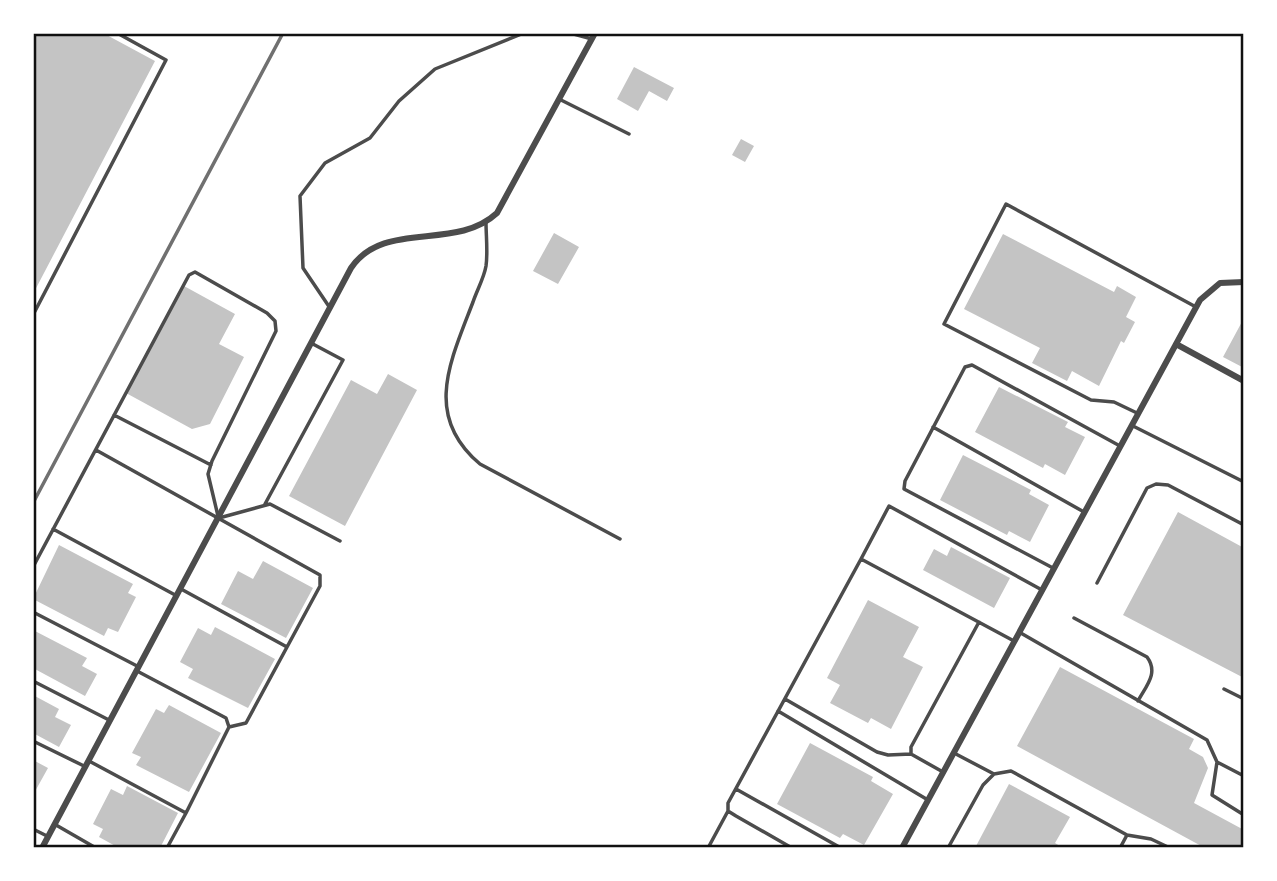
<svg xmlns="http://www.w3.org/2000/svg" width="1277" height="881" viewBox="0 0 1277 881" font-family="Georgia,serif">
<rect width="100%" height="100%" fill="#fff"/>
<path fill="#c4c4c4" d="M 33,33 L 103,33 L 155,61 L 33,294 Z
M 634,67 L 674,88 L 667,101 L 649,91 L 638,111 L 617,99 Z
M 741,139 L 754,146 L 745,162 L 732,155 Z
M 554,233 L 579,247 L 558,284 L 533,271 Z
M 1003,234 L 1114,292 L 1117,286 L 1136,297 L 1126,317 L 1135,322 L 1124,343 L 1121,341 L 1099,386 L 1072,371 L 1067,381 L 1032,363 L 1040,348 L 964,309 Z
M 184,286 L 235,314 L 219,344 L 244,357 L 210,424 L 192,429 L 126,393 Z
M 1244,318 L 1244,368 L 1223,357 Z
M 388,374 L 417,390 L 345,526 L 289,496 L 351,380 L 377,394 Z
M 999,387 L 1068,422 L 1065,427 L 1085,437 L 1065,475 L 1045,464 L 1043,468 L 975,432 Z
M 963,455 L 1031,490 L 1029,494 L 1049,505 L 1030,542 L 1009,531 L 1007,535 L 940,500 Z
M 1178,512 L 1244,548 L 1244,678 L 1123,615 Z
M 59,545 L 133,584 L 128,593 L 136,597 L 118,632 L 108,628 L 104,636 L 33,599 Z
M 951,547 L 1010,578 L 994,608 L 923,570 L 934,549 L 947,556 Z
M 263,561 L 313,588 L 286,638 L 221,604 L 238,571 L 253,579 Z
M 868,600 L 919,627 L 903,657 L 923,667 L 891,729 L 871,718 L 868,723 L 830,703 L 840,685 L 827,678 Z
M 215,627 L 275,659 L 248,708 L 188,678 L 193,669 L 180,662 L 198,628 L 211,635 Z
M 33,630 L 87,658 L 82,666 L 97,674 L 85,696 L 33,668 Z
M 1060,667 L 1194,739 L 1189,749 L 1203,757 L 1208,768 L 1194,803 L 1244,830 L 1244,848 L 1205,848 L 1017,746 Z
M 33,695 L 59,709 L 55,717 L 71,725 L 59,747 L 33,733 Z
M 169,705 L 221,733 L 189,792 L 136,765 L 141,757 L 132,753 L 156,709 L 164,713 Z
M 810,743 L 873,777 L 871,781 L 893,794 L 864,845 L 843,834 L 840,838 L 777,804 Z
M 33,760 L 48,768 L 33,795 Z
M 1009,784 L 1070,817 L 1055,843 L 1063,848 L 975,848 Z
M 127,786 L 178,813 L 160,848 L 119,848 L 99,837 L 103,829 L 93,824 L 111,789 L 123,795 Z"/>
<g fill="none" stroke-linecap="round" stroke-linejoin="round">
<path stroke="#4c4c4c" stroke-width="3.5" d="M 570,33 L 592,39
M 559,99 L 629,134
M 486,222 C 486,236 488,252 486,266 C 484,278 477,290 473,302 C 450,362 423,416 480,464 L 620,539
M 330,308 L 303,268 L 300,196 L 325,163 L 370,138 L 399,101 L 435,69 L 524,33
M 33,315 L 166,60 L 117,33
M 1137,413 L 1114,402 L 1091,400 L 944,324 L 1006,204 L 1196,307
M 114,415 L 211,465
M 1133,426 L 1244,482
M 933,427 L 1084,512
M 96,450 L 320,575 L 320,586 L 246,723 L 229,727
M 265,504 L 343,360 L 311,343
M 219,518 L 270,504 L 340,541
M 53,529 L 177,596
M 33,567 L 189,275 L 195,272 L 267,313 L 275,321 L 276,331 L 212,461 L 208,474 L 218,516
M 1053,568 L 904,489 L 905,481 L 965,367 L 972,365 L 1120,446
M 1097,583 L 1147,488 L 1156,484 L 1168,485 L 1244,525
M 181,589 L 287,647
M 33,612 L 139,667
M 1074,618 L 1147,657 C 1159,673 1146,686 1138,701
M 1019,632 L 1207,740 L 1217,762 L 1212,795 L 1244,815
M 1014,641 L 861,559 L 889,506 L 1042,590
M 137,671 L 226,718 L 229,727 L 186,813
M 33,681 L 109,720
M 1224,689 L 1244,699
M 785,699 L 877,752 L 888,755 L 911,754
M 778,711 L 928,800
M 33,741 L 86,767
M 954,753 L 994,774
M 89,761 L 186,813 L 167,848
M 1217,762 L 1244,776
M 943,772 L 911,754 L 911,747 L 979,622
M 736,789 L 841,848
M 56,825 L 96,848
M 33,829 L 47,836
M 708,848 L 728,811
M 792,848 L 736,816 L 728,811 L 728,803 L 861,559
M 948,848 L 983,785 L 994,774 L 1011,771 L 1127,835 L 1151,839 L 1170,848
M 1120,848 L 1127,835"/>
<path stroke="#4c4c4c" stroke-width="6" d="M 1176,344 L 1244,381
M 42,848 L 351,268 C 384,219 455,252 497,213 L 595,33
M 902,848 L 1200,300 L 1220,283 L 1244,282"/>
<path stroke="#707070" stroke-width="3.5" d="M 33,503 L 283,33"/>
</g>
<rect width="1277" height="881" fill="none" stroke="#ffffff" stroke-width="70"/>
<rect x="35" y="35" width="1207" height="811" fill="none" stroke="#111" stroke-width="2.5"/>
</svg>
